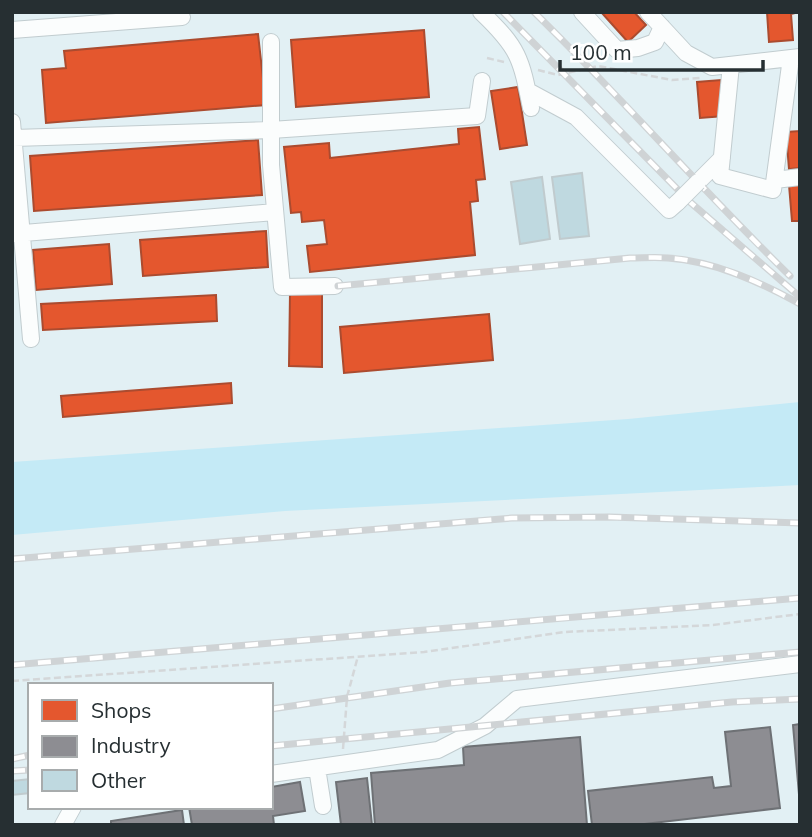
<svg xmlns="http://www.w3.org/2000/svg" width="812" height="837" viewBox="0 0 812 837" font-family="Mulish,sans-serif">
<rect width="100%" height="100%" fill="#e2f0f4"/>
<path fill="#c4eaf6" d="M 800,402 L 800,485 L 285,511 L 12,535 L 12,462 L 628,419 Z"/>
<path fill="#e4572e" stroke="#ab4b2f" stroke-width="2" d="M 601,12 L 634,12 L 646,25 L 628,42 Z
M 767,12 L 799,12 L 791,14 L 793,40 L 769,42 Z
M 424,30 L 429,97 L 296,107 L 291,40 Z
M 258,34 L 266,105 L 46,123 L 42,70 L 66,68 L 64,51 Z
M 721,80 L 724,116 L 700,118 L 697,82 Z
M 518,87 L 527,145 L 500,149 L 491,91 Z
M 479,127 L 485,179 L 476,180 L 478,201 L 470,202 L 475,255 L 310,272 L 307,246 L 327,244 L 324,220 L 302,222 L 301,212 L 291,213 L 284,147 L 329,143 L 330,158 L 459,144 L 458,129 Z
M 800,131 L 800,168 L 789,169 L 786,132 Z
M 258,140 L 262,195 L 34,211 L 30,156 Z
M 800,184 L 800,221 L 792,221 L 789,185 Z
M 266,231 L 268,267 L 143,276 L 140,240 Z
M 109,244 L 112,284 L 36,290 L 33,250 Z
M 290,293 L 322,293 L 322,367 L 289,366 Z
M 216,295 L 217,321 L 43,330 L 41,304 Z
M 489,314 L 493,360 L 344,373 L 340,327 Z
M 231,383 L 232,403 L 63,417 L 61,396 Z"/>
<path fill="#8d8d92" stroke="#6e7175" stroke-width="2" d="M 800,724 L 800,806 L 793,725 Z
M 770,727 L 780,808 L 636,825 L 592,825 L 588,791 L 712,777 L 714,788 L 731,786 L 725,732 Z
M 580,737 L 587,825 L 375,825 L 371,773 L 464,765 L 463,747 Z
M 367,778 L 372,825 L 341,825 L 336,782 Z
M 300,782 L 305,811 L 273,816 L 274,825 L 192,825 L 189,807 L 271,807 L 271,787 Z
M 182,810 L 184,825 L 111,825 L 111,821 Z"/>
<path fill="#bfd9e0" stroke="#c0cbce" stroke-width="2" d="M 582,173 L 589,236 L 560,239 L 552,177 Z
M 542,177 L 550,239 L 520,244 L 511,182 Z
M 30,779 L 30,793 L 12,795 L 12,781 Z"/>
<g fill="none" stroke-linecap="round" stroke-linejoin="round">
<defs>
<path id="minor" d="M 481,12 C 519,48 521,58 531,108
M 582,12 L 617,50 L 638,48 L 655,42 L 662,27
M 648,12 L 686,53 L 712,67 L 800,57
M 12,30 L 182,17
M 271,42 L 271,165 L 282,287 L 335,286
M 731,65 L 720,176 L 773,190 L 791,58
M 528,91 L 576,117 L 669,210 L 678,202
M 12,122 L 31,339
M 14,138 L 271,130 L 477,116 L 482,81
M 775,180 L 800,177
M 698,182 L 722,158
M 12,234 L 275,212
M 317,768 L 323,806
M 271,774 L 438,750 L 485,726 L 517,699 L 800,664
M 63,825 L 73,807"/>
</defs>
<use href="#minor" stroke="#c1cccf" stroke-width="18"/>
<path stroke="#d4d7d9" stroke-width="2.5" stroke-dasharray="7 3.5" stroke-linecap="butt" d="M 487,58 L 504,62
M 538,70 L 558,75 L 598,66 L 672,80 L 700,78
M 12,681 L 424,652 L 565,632 L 713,625 L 800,614
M 343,749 L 347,697 L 358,656"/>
<use href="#minor" stroke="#fbfdfd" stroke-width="16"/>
<defs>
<path id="rail" d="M 503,12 L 690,202 L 800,297
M 534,12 C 622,98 702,190 790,276
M 338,286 L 630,258 C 642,258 655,257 668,258 C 714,261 760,282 800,304
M 12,559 L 512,518 L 609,517 L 800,523
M 12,665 L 800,598
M 271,709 L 450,683 L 800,652
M 271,746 L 732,702 L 800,699
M 12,759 L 30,755
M 12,771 L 30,770"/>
</defs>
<use href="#rail" stroke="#cfd3d5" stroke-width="7"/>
<use href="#rail" stroke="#fff" stroke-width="4.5" stroke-dasharray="13" stroke-linecap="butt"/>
<defs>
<path id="minor-bridge" d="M 678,202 L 698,182"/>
</defs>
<use href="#minor-bridge" stroke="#c1cccf" stroke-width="18" stroke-linecap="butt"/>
<use href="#minor-bridge" stroke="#fbfdfd" stroke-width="16"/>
</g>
<rect width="812" height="837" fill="none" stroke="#262f32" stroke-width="28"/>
<rect x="28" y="683" width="245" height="126" fill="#ffffff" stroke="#a8acad" stroke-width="2"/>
<rect x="42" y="700" width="35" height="21" fill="#e4572e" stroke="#a8acad" stroke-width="2"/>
<text x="91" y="718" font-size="21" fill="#262f32">Shops</text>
<rect x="42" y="736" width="35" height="21" fill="#8d8d92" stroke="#a8acad" stroke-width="2"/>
<text x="91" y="753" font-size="21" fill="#262f32">Industry</text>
<rect x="42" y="770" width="35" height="21" fill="#bfd9e0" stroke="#a8acad" stroke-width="2"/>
<text x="91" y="788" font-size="21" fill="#262f32">Other</text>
<path d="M560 60v10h203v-10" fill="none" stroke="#262f32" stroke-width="3.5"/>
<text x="570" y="60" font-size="21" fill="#262f32" stroke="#ffffff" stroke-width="5" paint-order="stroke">100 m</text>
</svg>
